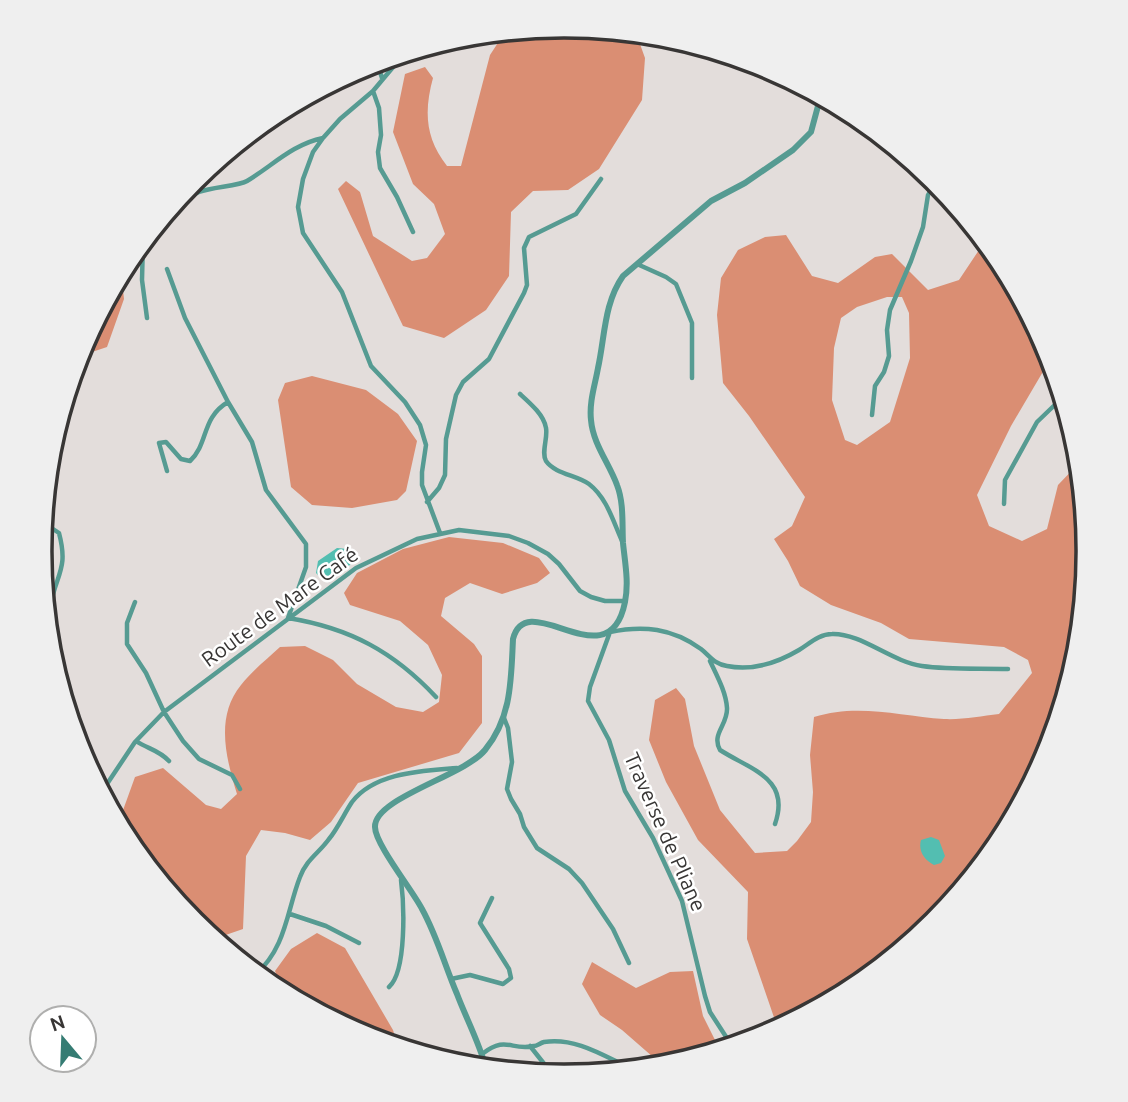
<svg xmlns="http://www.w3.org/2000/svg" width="1128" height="1102" viewBox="0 0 1128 1102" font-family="Ubuntu,sans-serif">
<rect width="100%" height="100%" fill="#e3dddb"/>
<path fill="#da8e73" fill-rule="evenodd" d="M 564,26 L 636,33 L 645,58 L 642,100 L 599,169 L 568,190 L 533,191 L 511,212 L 509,276 L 486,310 L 444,338 L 403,326 L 338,189 L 346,181 L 360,192 L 373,236 L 412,261 L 427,258 L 445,234 L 434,204 L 413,184 L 393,132 L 405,74 L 425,67 L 433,78 C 424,111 425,138 447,166 L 461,166 L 490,55 L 505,32 Z
M 786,235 L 812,276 L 838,283 L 875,257 L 892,254 L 928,290 L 959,280 L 985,241 L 1001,260 L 1051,358 L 1011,426 L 977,495 L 989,526 L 1022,541 L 1047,529 L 1058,485 L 1080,462 L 1089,551 L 1079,654 L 1049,752 L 1000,843 L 935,922 L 855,988 L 778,1029 L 747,939 L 748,892 L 698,840 L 666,782 L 649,740 L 655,700 L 676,688 L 685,699 L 694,746 L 720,810 L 755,853 L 787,851 L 797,841 L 811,822 L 813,792 L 810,755 L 814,717 C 857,703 901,716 944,719 C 962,720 981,716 999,714 L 1032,673 L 1028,660 L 1004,647 L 909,639 L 881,623 L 831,605 L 800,586 L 788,561 L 774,539 L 792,526 L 805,497 L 749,416 L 723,383 L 717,315 L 721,278 L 738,250 L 765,237 ZM 887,297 L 902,297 L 909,313 L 910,358 L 890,422 L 857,445 L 845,440 L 832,400 L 834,348 L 841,318 L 857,307 Z
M 121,272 L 124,299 L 107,347 L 80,356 L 79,350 Z
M 312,376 L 366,390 L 398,414 L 417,441 L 406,491 L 397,500 L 352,508 L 312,505 L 291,487 L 278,400 L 285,383 Z
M 449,537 L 503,543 L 539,558 L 550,573 L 537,583 L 502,594 L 470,583 L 445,598 L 441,616 L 474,644 L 482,656 L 482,723 L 459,753 L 358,783 L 331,822 L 310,840 L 285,833 L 261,830 L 246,856 L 243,929 L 214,939 C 181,913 138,862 118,824 L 135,777 L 163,768 L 206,805 L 221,809 L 237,794 C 226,758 215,717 241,685 C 252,671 267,659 280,647 L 305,646 L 333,660 L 357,684 L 396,707 L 423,712 L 439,702 L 442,675 L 428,645 L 400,621 L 350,605 L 344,593 L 357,573 L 403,549 Z
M 317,933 L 345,948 L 393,1030 L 398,1046 L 363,1036 L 285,994 L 275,971 L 291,949 Z
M 592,962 L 636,988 L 670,972 L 693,971 L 703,1016 L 720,1050 L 661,1066 L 661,1064 L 622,1030 L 600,1015 L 582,984 Z"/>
<path fill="#53beb1" d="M 337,548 L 348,549 L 353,553 L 354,561 C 344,570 329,588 316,573 L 318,561 Z
M 931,837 L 939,840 L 945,856 L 941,863 L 934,865 C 924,860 918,851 921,840 Z"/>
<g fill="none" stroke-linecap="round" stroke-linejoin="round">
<path stroke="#569b92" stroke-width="4.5" d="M 404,54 L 373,91 L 340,119 L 323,138 L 313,152 L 303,179 L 298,207 L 303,233 L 342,292 L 371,366 L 405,402 L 420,425 L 426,445 L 422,472 L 422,485 L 440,533
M 377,62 L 382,78
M 373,91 L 379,108 L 381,135 L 378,152 L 380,168 L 397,197 L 413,232
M 152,229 C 168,218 181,199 199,192 C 213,187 239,186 247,181 C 272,166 293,144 323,138
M 143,241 L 142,280 L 147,318
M 637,264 L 666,277 L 676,284 L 692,323 L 692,378
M 167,269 L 185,318 L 228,402 L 252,442 L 266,490 L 306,544 L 306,567 L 288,618 C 350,628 394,652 436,697
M 520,394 C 530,403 544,415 546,428 C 548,438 541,453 546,461 C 555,474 577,475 589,484 C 607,498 613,521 622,541
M 872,415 L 875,386 L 884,372 L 889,356 L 887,330 L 890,310 L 911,261 L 923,227 L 928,195 L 936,181
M 167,471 L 159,443 L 166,442 L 181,459 L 190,461 C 209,443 201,418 228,402
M 427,502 L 439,488 L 445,475 L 446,439 L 456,395 L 463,382 L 489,359 L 524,293 L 527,285 L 524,248 L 529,237 L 576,214 L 601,179
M 1004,504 L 1005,480 L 1037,422 L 1063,397
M 40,563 C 43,551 42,538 53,529 L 59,533 C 68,567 58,572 51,602 C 44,630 52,662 60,689
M 135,602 L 127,623 L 127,644 L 146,673 L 164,712 L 183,741 L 199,759 L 232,775 L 240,789
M 710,661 C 717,676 726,692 727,708 C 728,725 711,734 720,750 C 751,770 791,778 775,824
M 504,718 L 508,728 L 512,762 L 507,789 L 511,799 L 520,814 L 524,827 L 537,848 L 569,869 L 582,883 L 613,929 L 629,963
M 136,741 C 148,749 159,750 169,761
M 101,793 L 135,742 L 164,712 L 356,568 L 417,539 L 459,530 L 509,536 L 528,543 L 548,554 L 559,564 L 580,591 L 591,597 L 605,601 L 625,601
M 290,914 L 326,926 L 359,943
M 256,974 C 286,948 287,910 300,877 C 306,860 319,853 329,839 C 338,828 344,814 352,802 C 375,772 423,771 457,768
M 451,979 L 470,975 L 503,984 L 511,978 L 509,969 L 480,923 L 492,898
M 389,987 C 407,971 404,903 401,880
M 530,1046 L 553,1075
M 732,1046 L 710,1012 L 705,996 L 682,901 L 653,838 L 625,791 L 609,740 L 588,701 L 590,687 L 610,632 C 643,625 672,628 701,649 C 710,656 714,664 727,666 C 752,671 777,663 799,650 C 809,644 819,634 832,634 C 861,633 892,662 922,666 C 950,670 980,668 1008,669
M 482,1054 C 507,1035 510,1051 534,1046 C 537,1046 540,1043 544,1042 C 576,1037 604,1056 632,1069"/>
<path stroke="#569b92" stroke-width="6" d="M 486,1068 C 479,1042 466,1018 457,994 C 445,966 437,936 422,909 C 413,891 375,844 375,827 C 374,798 464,776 485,750 C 512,717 511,679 513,639 C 527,585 609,683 625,602 C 629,582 625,563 623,543 C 622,524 624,503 617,485 C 609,463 593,444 591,420 C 589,402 595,385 598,368 C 605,336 604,303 623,276 L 711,201 L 745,183 L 793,150 L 811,132 L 818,106 L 815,93"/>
</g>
<g text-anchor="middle" stroke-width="5" stroke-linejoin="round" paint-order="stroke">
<g font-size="21" fill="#383635" stroke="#fff">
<text transform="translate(280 607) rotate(-36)" y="7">Route de Mare Café</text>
<text transform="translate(665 832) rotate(66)" y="7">Traverse de Pliane</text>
</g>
</g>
<path d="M0 0H1128V1102H0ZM564 38H564A512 512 0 0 1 1076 550V552A512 512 0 0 1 564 1064H564A512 512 0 0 1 52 552V550A512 512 0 0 1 564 38Z" fill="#efefef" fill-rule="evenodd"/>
<path fill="none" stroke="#383635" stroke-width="3.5" d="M564 38H564A512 512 0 0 1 1076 550V552A512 512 0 0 1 564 1064H564A512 512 0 0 1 52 552V550A512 512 0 0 1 564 38Z"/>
<g transform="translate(63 1039) rotate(341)"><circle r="33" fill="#ffffff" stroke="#afafae" stroke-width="2"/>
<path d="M0-5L12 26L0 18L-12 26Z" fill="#357c73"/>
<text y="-10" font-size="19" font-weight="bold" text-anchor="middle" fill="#383635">N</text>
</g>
</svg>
